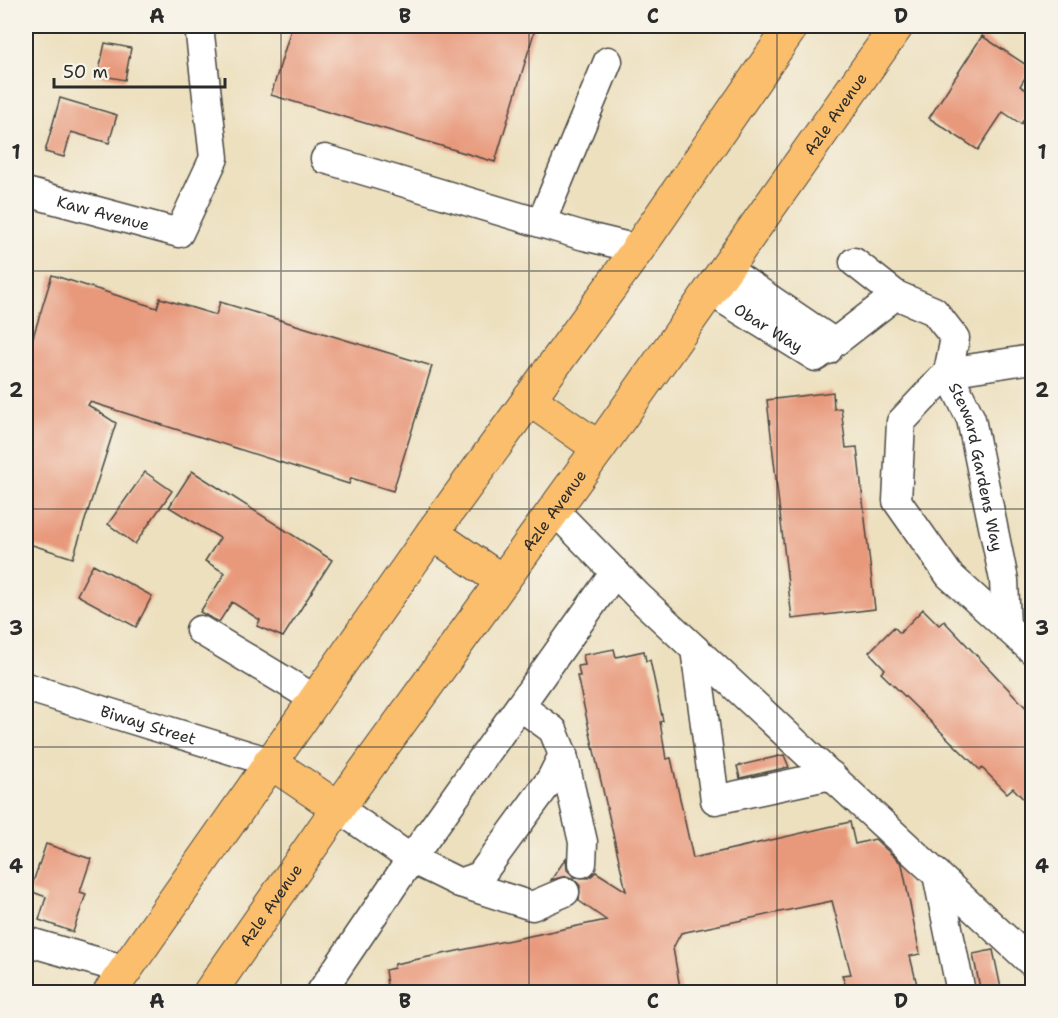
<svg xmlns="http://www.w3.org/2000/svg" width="1058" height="1018" viewBox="0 0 1058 1018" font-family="'Shantell Sans',sans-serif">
<rect width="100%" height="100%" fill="#f7f3e8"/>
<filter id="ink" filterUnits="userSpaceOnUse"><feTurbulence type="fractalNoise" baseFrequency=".0167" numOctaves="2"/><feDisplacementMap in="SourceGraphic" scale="12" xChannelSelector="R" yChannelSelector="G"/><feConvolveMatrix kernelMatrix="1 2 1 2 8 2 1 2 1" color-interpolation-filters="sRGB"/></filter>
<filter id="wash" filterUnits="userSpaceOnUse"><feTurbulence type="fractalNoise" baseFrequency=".008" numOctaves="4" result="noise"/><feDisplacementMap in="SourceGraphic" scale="24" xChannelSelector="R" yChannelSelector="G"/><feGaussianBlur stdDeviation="1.35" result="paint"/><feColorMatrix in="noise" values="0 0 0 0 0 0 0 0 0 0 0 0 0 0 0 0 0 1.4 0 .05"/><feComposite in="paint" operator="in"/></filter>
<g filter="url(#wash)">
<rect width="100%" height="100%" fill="#ede0bf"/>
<g id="blocks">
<path fill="#e8997c" d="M 292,26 L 536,26 L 495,162 L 271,95 Z
M 982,36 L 1031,68 L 1020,86 L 1032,94 L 1032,107 L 1021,124 L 1003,112 L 978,150 L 929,118 Z
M 105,43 L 131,48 L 125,80 L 98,75 Z
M 60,98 L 117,115 L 109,143 L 71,132 L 64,157 L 45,152 Z
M 52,275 L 157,308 L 160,298 L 216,315 L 220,302 L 432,366 L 393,491 L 351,478 L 349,484 L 90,402 L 88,405 L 116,423 L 73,558 L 26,543 L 26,360 Z
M 833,392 L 834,409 L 841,408 L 846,448 L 857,447 L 875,609 L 792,619 L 767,400 Z
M 192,471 L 332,560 L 283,637 L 257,626 L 260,620 L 232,602 L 219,622 L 200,612 L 225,573 L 205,561 L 220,538 L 169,507 Z
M 145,472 L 172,491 L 135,544 L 108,524 Z
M 93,564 L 152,596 L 136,627 L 77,595 Z
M 923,609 L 939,625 L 944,621 L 1032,714 L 1032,808 L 1013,788 L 1007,793 L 982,768 L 980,770 L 881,673 L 885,669 L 869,652 L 894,627 L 900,633 Z
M 614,649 L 616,657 L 644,651 L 646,661 L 650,660 L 663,721 L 660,722 L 666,759 L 671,758 L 693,858 L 850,822 L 855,844 L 875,839 L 902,864 L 920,954 L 910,956 L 919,993 L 848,993 L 842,975 L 851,974 L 832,901 L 681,933 L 673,948 L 681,993 L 388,993 L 385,970 L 394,968 L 395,964 L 606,920 L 579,901 L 580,886 L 574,879 L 566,876 L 551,880 L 566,858 L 567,870 L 574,877 L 589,878 L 596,872 L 626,891 L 577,676 L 580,676 L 578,666 L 585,665 L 583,655 Z
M 784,755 L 789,767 L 740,778 L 737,766 Z
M 46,844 L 91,859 L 80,892 L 86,894 L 73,932 L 39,920 L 46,897 L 30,891 Z
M 993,950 L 1002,993 L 981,993 L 973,954 Z"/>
</g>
</g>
<g filter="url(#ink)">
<use href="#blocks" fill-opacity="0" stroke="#484641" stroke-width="1.5"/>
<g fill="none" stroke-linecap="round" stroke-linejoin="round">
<defs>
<g id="minor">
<path d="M 325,159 L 584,236 L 638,249"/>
<path id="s1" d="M 26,192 L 179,233 L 214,158 L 199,26"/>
<path d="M 541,223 L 608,61"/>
<path d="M 854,262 L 896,295 L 934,311 L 955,338 L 948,372"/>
<path d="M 726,269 L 826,337 L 828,350"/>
<path id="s2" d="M 710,291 L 816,357 L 896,295"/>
<path d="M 948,372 L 901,422 L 897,501 L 949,575 L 1032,650"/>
<path id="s3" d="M 948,372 L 971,419 L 1004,580 L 1006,626"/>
<path d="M 948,372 L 1032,359"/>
<path d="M 554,510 L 638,596 L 1032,963"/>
<path d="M 200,630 L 315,699"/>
<path d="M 695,649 L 715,800 L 831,775"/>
<path id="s4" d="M 26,687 L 270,762"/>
<path d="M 520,706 L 553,730 L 563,755 L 551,779 L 480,876 L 460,883 L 411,859 L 615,572"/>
<path d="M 563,755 L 583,842 L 582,863"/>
<path d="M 937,874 L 961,992"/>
<path d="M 460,883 L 532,906 L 565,892"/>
<path d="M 26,941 L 126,970"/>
<path d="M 321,992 L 411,859 L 338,808"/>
</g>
<g id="major">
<path d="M 529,399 L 599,448"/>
<path d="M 432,533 L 502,581"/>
<path d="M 270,762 L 338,808"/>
<path d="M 110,992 L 432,533 L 638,249 L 792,26"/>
<path id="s5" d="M 210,992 L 338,808 L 599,448 L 897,26"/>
</g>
</defs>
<use href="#minor" stroke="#484641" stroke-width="31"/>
<use href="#major" stroke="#484641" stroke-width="35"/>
<use href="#minor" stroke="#fff" stroke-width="28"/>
<use href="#major" stroke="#fabe6d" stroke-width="33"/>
</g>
</g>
<path fill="none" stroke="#2b2b2b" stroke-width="1.5" stroke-opacity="0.55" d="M 281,26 L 281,992M 529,26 L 529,992M 777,26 L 777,992M 26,271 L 1032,271M 26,509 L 1032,509M 26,747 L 1032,747"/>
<g text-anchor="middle" stroke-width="4.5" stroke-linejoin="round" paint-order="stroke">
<g font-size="16" fill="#2b2b2b" stroke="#f7f3e8">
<text dy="6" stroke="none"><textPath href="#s5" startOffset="1078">Azle Avenue</textPath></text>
<text dy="6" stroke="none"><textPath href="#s1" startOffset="80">Kaw Avenue</textPath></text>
<text dy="6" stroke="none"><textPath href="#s2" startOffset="69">Obar Way</textPath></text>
<text dy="6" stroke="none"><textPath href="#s3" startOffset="100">Steward Gardens Way</textPath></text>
<text dy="6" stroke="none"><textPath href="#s5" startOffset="592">Azle Avenue</textPath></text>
<text dy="6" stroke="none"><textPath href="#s4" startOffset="128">Biway Street</textPath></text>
<text dy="6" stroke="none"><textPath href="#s5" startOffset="106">Azle Avenue</textPath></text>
</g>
</g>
<rect width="1058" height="1018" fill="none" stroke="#f7f3e8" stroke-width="66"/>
<path d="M54 78v9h171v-9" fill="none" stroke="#2b2b2b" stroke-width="3"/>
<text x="63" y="78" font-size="18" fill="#2b2b2b" stroke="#f7f3e8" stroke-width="4.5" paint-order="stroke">50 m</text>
<rect x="33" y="33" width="992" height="952" fill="none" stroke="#2b2b2b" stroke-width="2"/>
<g font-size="20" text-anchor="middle" font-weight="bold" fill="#2b2b2b">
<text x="157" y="23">A</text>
<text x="405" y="23">B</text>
<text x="653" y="23">C</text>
<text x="901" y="23">D</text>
<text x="16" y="159">1</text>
<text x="1042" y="159">1</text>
<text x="16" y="397">2</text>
<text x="1042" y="397">2</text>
<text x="16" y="635">3</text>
<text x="1042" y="635">3</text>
<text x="16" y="873">4</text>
<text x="1042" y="873">4</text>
<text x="157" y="1008">A</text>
<text x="405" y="1008">B</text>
<text x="653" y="1008">C</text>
<text x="901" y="1008">D</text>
</g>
</svg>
